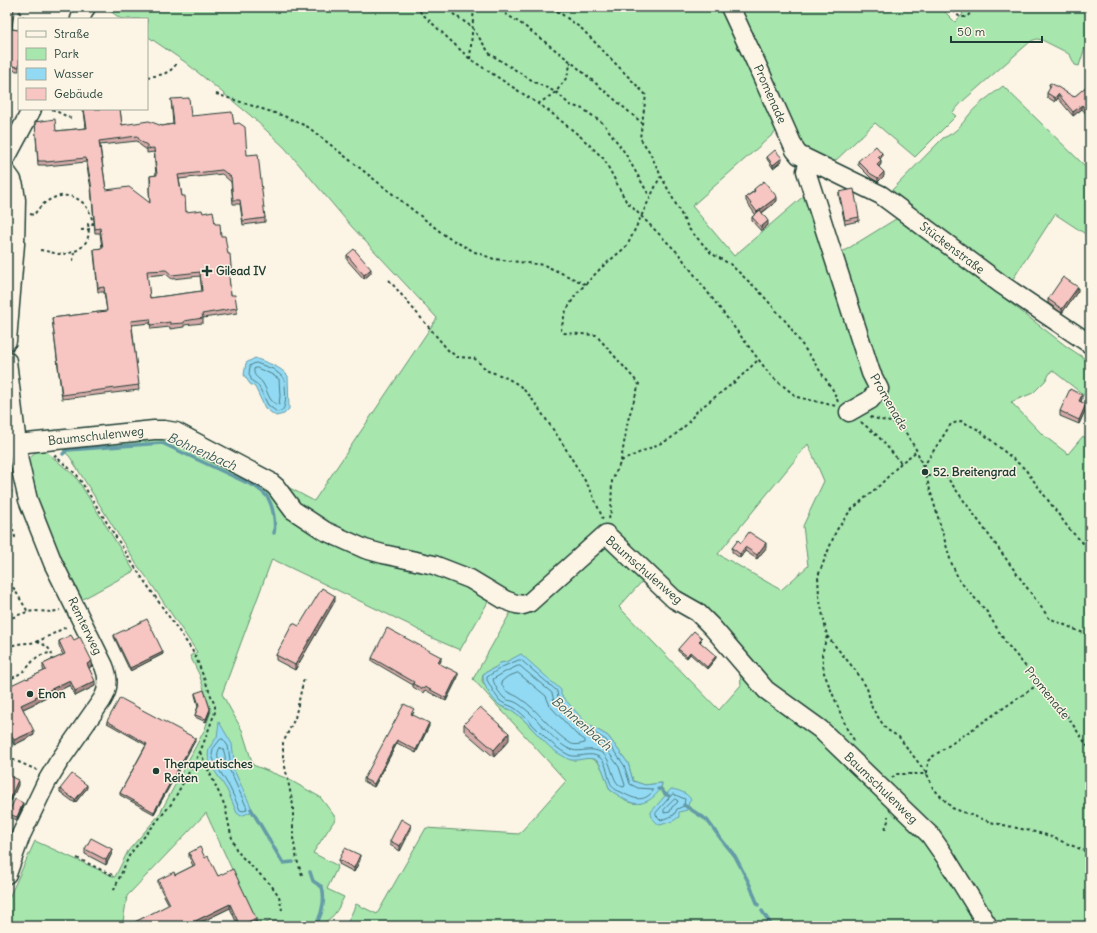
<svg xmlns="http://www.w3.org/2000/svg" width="1097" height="933" viewBox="0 0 1097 933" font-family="Delius,sans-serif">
<rect width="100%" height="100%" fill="#fcf5e5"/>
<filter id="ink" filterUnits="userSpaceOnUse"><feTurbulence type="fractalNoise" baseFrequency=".025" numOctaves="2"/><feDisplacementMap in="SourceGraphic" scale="8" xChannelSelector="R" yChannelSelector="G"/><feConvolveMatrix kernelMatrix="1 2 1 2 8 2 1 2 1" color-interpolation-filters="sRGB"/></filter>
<g filter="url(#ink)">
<path fill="#a7e6ad" stroke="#639270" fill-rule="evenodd" d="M 105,7 L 940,7 L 955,22 L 963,14 L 956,7 L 1090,7 L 1090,32 L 1079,66 L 1075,65 L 1070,55 L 1064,51 L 1042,40 L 1037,39 L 1031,41 L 964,100 L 952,113 L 956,116 L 915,157 L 875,123 L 832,164 L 804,148 L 779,129 L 692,206 L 734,256 L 806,194 L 839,254 L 899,217 L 1066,346 L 1090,362 L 1090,399 L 1085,396 L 1052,370 L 1045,381 L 1033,393 L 1011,402 L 1043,435 L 1068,454 L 1083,436 L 1090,442 L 1090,926 L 346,926 L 356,904 L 377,914 L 426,828 L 519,834 L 566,781 L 473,679 L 512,610 L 528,600 L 383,550 L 304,512 L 292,500 L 288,487 L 314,501 L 437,318 L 352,227 L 285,148 L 250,115 L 185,62 L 147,36 L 147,19 L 121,19 ZM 808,444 L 824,481 L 803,526 L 808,566 L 781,590 L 718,554 ZM 647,576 L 717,640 L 740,674 L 741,685 L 719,710 L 619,607 ZM 521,655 L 587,724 L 608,736 L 628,763 L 633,781 L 645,785 L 662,783 L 661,789 L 641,803 L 632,803 L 610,790 C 605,779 603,759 588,758 C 583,758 577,759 572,760 L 543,740 L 524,720 L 512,710 L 504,708 L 498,704 L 482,681 L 483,674 L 496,667 L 500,663 L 506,662 Z
M 1003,86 L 1086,167 L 1090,163 L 1090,237 L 1055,214 L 1011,282 L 891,191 L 943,138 C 957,132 960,126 969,115 C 978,103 992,95 1003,86 Z
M 175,437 L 260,478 L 286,509 L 481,589 L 488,602 L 460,650 L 432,638 L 408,624 L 272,559 L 222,694 L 242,730 L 253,765 L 288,779 L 320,797 L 336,818 L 313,853 L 338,866 L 327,889 L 344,897 C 338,909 333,922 318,923 L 271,921 L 258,926 L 206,813 L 127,896 L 123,922 L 125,926 L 7,926 L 7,902 L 35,841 L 115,877 L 128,851 L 159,815 L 205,729 L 211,711 L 199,674 L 190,656 L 197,652 L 148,579 L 137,565 L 70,457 L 58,445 Z
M 42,448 L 76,477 L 134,571 L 81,600 L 45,523 L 37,503 L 27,465 C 30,457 35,451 42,448 Z"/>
<path fill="#92daf4" stroke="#649ba7" d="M 255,358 C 267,363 280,366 288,376 L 289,409 L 284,414 L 276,416 L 265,408 L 255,387 L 250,384 L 244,375 L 246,363 Z
M 521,654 L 561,690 L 561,695 L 587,724 L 608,736 L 628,763 L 633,781 L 645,785 L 662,783 C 660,795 645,806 633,803 C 625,801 617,794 610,790 C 607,784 602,763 596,760 C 588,756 580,761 572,760 C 569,760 566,758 563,756 C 543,746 532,724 513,711 C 508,708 502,708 497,703 C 490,696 482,684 483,674 L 496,667 L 500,663 L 506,662 Z
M 219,722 L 232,744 L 234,760 L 234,770 L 253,811 L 241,816 L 237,813 L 227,790 L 211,765 L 208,756 L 209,748 L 217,737 Z
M 671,789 C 678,790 688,793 691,800 L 689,802 L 687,810 L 679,812 L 679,817 L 673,821 L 660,825 C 655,822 651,818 651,812 Z"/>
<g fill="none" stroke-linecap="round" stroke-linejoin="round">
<path stroke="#4d7c81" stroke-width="1" d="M 256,363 L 273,369 L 284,378 C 285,387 288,403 282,411 L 277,412 L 268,405 L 258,385 L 252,381 L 249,374 L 250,366 Z
M 257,368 L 271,374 L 279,379 L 280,396 L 279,405 C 268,403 268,390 262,382 C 258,377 253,377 254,369 Z
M 519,660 L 521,660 L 557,691 L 558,698 L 584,726 L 606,740 L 624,765 L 630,784 L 638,788 L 652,789 L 653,791 C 643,804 632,798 621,792 C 618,791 614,789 613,787 C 606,779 609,763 599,757 C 589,751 578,759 569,755 C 548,745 534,723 516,709 C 511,705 505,705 500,701 C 495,695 491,687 487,680 L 487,677 L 502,667 Z
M 518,666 L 520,666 L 552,693 L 554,701 L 580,730 L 602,743 L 619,767 L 625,785 L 624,787 C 611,786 613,760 602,753 C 591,746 581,753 572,750 C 558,746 541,723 530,713 C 526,710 520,704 515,702 C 511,700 507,701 504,698 C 499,693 494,685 493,679 L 505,672 Z
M 518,673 L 546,696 L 550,706 L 576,734 L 585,740 L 585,743 C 580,744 574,746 570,743 C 551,731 539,711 521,699 C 512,692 505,695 501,682 L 507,677 Z
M 221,739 L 223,739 L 228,746 L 230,760 L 230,771 L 247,808 L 246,810 L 243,811 L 240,810 L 230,788 L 215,763 L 212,755 L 213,749 Z
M 220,748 L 222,748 C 225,752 227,762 223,765 C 217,762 216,753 220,748 Z
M 673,794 L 685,799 L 684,806 L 677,809 L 674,815 L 661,820 L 656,815 L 656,813 Z
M 675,799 L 678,801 L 677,803 L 672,807 L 670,812 L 664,813 L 664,810 Z"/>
<path stroke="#649ba7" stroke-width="3.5" d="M 63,454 L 67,450 L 162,443 L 256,487 C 260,490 266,494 268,498 C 273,507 276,522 274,533
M 658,789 L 661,789 L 665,794 L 669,796
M 684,805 L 707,820 L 721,839 L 735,856 L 749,883 L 758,905
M 251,809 L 283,863 L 293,862
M 310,872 L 313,881 L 322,887 C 325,897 323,911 318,921
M 762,911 L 772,926"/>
<defs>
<path id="minor" d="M 730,7 L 757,65 L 795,150 L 799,155 L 881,195 L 1001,284 L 1090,344
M 80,19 L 86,7
M 7,156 L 32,109
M 809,161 L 806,171 L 871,373 L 879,389 L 870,400 L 849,412
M 7,173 L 12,180 L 14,186 L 16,200 L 15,244 L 7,341
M 7,361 L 19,461 L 28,500 L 53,563 L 104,666 C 109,678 109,689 102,700 L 58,763 L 46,783 L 21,835 L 7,874
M 17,444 L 154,430 L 164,430 L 176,432 L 269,481 L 276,487 L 293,510 L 325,531 L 365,549 L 383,554 L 434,565 L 470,579 L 505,600 L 516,604 L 523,605 L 529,603 L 606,534 L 674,599 L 697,612 L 712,627 L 766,690 L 820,729 L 930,835 L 946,858 L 988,926"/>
</defs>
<use href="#minor" stroke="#1f3d34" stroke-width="21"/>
<path stroke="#1f3d34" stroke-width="2" stroke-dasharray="3 3" stroke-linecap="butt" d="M 15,7 L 25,19
M 415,7 L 470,59 L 549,111 L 581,137 L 604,159 L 626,201 L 678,253 L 771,376 L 797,397 L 836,406
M 443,7 L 472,27 L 490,54 L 538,84 L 556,92 L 570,105 L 583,109 L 604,124 L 625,153 L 650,197
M 495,7 L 523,25 L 571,62 L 642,123
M 552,7 L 582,29 L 646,95 L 640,138 L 649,151 L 661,176 L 689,229 L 712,254 L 730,264 L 759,291 L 788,324 L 833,390 L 838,402
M 948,7 L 960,17 L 967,17 L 975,7
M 470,59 L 474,7
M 147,77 C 160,75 169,75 177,63
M 216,94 L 284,116 L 308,127 L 447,237 L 475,252 L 494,259 L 544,265 L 585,284
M 538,104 L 556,92 L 567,77 L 571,62
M 52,109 L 72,119
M 7,113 L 8,116 L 11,118
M 30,214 L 34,215 C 52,186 89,190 93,225
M 81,230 L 91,229
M 40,250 C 47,251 53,253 59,254 C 70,255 85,249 88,237 C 89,233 89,229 88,224 L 93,224
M 73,261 L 74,252
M 389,280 L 448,350 L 457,357 L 474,358 L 488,371 L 503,376 L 519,385 L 530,396 L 561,441 L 590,489 L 603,519
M 887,402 L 917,451 L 926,476 L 951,562 L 959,580 L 987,612 L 1006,643 L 1067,716 L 1090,750
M 870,417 L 902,425
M 861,422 L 878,436 L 901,463
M 54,455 L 77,475 L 136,569 L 192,650 L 197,660 L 215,706 L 215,712 L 206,737 L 200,752 L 172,803 L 130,854 L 113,892
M 621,461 L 670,439 L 686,425 L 698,410 L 736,381 L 758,360
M 923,467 L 951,424 L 961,421 L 979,430 L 1025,469 L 1070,530 L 1090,550
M 927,476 L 946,476 L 1049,618 L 1090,636
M 7,496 L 12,491
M 7,506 L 15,537 L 7,543
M 609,519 L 611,511 L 612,481 L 621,461 L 628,420 L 639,384 L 596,335 L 564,333 L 561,330 L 565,313 L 576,294 L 602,267 L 627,246 L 660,177
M 7,577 L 28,612
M 7,620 C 16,616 24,612 34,611 C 43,611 51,613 60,610
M 827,636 L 856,671 L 867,688 L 872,708 L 886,729 L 899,737 L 927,774 L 933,788 L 952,808 L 990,822 L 1044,834 L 1090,853
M 37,642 C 47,645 54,651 52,662
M 7,648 C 18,641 29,645 38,641 C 48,637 58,631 68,626
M 7,681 C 14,677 20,674 26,669 C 35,659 37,654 52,653
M 854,740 L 847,729 L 824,673 L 822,654 L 827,636 L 819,596 L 818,576 L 836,531 L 850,511 L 880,485 L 901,463 L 917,451
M 200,752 L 225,806 L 231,835 L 236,849 L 242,857 L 271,885 L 279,896 L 282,910
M 7,757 L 37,770
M 927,773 L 928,761 L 932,757 L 1040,683
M 892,778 L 896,774 L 927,774
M 885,829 L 888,821 L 888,816
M 77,858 L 112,875
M 302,875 L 297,860 L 293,838 L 293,805 L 283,757 L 283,743 L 295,718 L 304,678"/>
<use href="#minor" stroke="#fcf5e5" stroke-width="18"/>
</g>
<path fill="#d4aaa8" stroke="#1f3d34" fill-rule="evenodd" d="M 7,7 L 14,12 L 12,29 L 19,30 L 19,71 L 7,70 Z
M 1049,84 L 1074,97 L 1090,84 L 1090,118 L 1082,109 L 1073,116 L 1058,98 L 1055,102 L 1047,97 L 1047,93 L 1050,89 Z
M 171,99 L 191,116 L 234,124 L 247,155 L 265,218 L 265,222 L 243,225 L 240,204 L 233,204 L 231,182 L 222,174 L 179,179 L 182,196 L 186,212 L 203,213 L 215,224 L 221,236 L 228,254 L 231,270 L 228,271 L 231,295 L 237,308 L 237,313 L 203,318 L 203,323 L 184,325 L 184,327 L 170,329 L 170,327 L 151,329 L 150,323 L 132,325 L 139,390 L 62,399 L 52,318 L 107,311 L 104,292 L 98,292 L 94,253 L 94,249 L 102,248 L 100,233 L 95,233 L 91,188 L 86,162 L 46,166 L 46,165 L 38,165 L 35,122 L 56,131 L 86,128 L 84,111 L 82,112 L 82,109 L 120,109 L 122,125 L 162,126 L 173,124 ZM 137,141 L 140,145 L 147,150 L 147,153 L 154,152 L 156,175 L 150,176 L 150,187 L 149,187 L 149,191 L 150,203 L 106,190 L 100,145 ZM 166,274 L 172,279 L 200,276 L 202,291 L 150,298 L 147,276 Z
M 767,157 L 782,161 L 773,168 L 767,159 Z
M 882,157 L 880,159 L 881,164 L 879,167 L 884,176 L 878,182 L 871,178 L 858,165 L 858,161 Z
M 754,189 L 777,201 L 762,213 L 768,225 L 761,231 L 752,221 L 752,217 L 755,214 L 746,201 L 746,197 L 754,191 Z
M 839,192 L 859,217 L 859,221 L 845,224 L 839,196 Z
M 347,255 L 371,273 L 364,279 L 347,260 Z
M 1078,291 L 1062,313 L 1048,303 L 1048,299 Z
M 1082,399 L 1081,402 L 1086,409 L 1079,424 L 1060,416 L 1060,411 Z
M 741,543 L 766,548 L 757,559 L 745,551 L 740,558 L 732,552 L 732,548 Z
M 335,601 L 295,670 L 276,660 L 276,655 L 299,626 Z
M 114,635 L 163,654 L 130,671 L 114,637 Z
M 74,640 L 92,666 L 89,668 L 95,686 L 75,696 L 70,685 L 36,702 L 36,703 L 23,709 L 34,735 L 14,745 L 7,731 L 7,687 L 27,679 L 44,671 L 43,669 L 43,664 L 63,655 L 59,646 L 59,641 Z
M 702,640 L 700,642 L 716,658 L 707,669 L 690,654 L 687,658 L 678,651 L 678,649 Z
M 372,658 L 441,661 L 439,664 L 458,677 L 446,701 L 425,690 L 423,693 L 413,687 L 413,685 L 372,661 Z
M 195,693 L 210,712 L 206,722 L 195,717 L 195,715 L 198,706 L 195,695 Z
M 414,712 L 412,715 L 429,726 L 416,753 L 397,743 L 374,787 L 364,782 L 364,779 Z
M 107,721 L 195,741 L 154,814 L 120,795 L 120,793 L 146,745 L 107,723 Z
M 464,724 L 509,740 L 494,757 L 464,731 Z
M 7,775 L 18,785 L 11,801 L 7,799 Z
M 87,788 L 75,803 L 60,792 L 60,789 Z
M 23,806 L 17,820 L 8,816 L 8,814 Z
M 411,829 L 400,851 L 390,845 L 390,841 Z
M 85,849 L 112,853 L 106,865 L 85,854 Z
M 189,853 L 205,858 L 218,876 L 256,922 L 248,926 L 238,926 L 230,908 L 193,926 L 133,926 L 133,923 L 169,905 L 158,884 L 158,880 L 175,875 L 193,866 L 189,857 Z
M 339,860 L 360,860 L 354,872 L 339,864 Z"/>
<path fill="#ad8b88" stroke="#1f3d34" d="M 1058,94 L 1058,98 L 1055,102 L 1055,98 Z
M 1082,105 L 1082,109 L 1073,116 L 1073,112 Z
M 882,153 L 882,157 L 878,161 L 878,157 Z
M 782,158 L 782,161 L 773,168 L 773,165 Z
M 881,160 L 881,164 L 877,169 L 877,165 Z
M 884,172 L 884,176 L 878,182 L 878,178 Z
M 777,197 L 777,201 L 757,216 L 757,212 Z
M 768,221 L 768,225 L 761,231 L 761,227 Z
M 231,266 L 231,270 L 228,271 L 228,267 Z
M 371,269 L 371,273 L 364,279 L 364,275 Z
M 1078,287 L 1078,291 L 1062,313 L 1062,309 Z
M 1082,395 L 1082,399 L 1079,406 L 1079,401 Z
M 1086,404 L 1086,409 L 1079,424 L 1079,420 Z
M 766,543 L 766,548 L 757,559 L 757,555 Z
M 745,547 L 745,551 L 740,558 L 740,554 Z
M 12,595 L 12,597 L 7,600 L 7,598 Z
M 335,596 L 335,601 L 295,670 L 295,665 Z
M 163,652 L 163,654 L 130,671 L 130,668 Z
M 690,652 L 690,654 L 687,658 L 687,656 Z
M 716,656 L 716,658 L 707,669 L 707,667 Z
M 441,657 L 441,661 L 438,666 L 438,663 Z
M 92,661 L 92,666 L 87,669 L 87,664 Z
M 458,673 L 458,677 L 446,701 L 446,698 Z
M 70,680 L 70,685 L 36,702 L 36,703 L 21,710 L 21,705 L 35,697 Z
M 95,681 L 95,686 L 75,696 L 75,691 Z
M 210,709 L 210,712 L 206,722 L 206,719 Z
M 429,723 L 429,726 L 416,753 L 416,750 Z
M 34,731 L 34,735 L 14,745 L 14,740 Z
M 509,733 L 509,740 L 494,757 L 494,750 Z
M 195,738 L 195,741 L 154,814 L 154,812 Z
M 397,740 L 397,743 L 374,787 L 374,784 Z
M 18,780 L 18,785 L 11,801 L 11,796 Z
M 87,785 L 87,788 L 75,803 L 75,800 Z
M 23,803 L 23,806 L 17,820 L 17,817 Z
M 411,825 L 411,829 L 400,851 L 400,846 Z
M 112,849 L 112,853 L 106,865 L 106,860 Z
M 360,855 L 360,860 L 354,872 L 354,868 Z
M 230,904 L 230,908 L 193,926 L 185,926 Z
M 256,918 L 256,922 L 248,926 L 240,926 Z"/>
<path fill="#f7c6c3" stroke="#1f3d34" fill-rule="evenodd" d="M 7,7 L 14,8 L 11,29 L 19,30 L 19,67 L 7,65 Z
M 1051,83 L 1074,97 L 1089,84 L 1090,84 L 1090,114 L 1082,105 L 1073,112 L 1058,94 L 1055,98 L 1047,93 L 1051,86 L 1049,84 Z
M 189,98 L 191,116 L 232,112 L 234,124 L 239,123 L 245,127 L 247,155 L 258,154 L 265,218 L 243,221 L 240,200 L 233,200 L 231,177 L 222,170 L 178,175 L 182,196 L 185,196 L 186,212 L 202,210 L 203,213 L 213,211 L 215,224 L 220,224 L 221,236 L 225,236 L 228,254 L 230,254 L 231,266 L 228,267 L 231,295 L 235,295 L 237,308 L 202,314 L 203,318 L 184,321 L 184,323 L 170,324 L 170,322 L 151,325 L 150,319 L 131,321 L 139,385 L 62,395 L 52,318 L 107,311 L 104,287 L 98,288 L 94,249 L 103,248 L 100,228 L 95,229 L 91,183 L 86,158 L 46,162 L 46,161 L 38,161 L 35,122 L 55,119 L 56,131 L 87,128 L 84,109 L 120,109 L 122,125 L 149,121 L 162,126 L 174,124 L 171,99 ZM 137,136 L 140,141 L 147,145 L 147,149 L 154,148 L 157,175 L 150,176 L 151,186 L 149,187 L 150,203 L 129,187 L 106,190 L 99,141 ZM 166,270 L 172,275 L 200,272 L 202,291 L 150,298 L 147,271 Z
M 876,146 L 882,153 L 878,157 L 881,160 L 877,165 L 884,172 L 878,178 L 871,174 L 858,161 Z
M 775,150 L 782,158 L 773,165 L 767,157 Z
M 764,181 L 777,197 L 757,212 L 746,197 L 755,191 L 754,189 Z
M 854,189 L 859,217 L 845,220 L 839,192 Z
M 760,210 L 768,221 L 761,227 L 752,217 Z
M 354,249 L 371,269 L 364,275 L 347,255 Z
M 1063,277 L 1078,287 L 1062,309 L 1048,299 Z
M 1070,389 L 1082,395 L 1079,401 L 1086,404 L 1079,420 L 1060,411 Z
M 749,532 L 766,543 L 757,555 L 745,547 L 740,554 L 732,548 L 738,540 L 741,543 Z
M 7,587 L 12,595 L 7,598 Z
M 322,588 L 335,596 L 295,665 L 276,655 L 293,623 L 299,626 Z
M 147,619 L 163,652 L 130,668 L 114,635 Z
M 387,628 L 441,657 L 438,663 L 458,673 L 446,698 L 425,687 L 423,689 L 413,684 L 414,682 L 372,658 Z
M 694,631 L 702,638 L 699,641 L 716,656 L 707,667 L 690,652 L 687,656 L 678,649 Z
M 71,635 L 74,640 L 80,637 L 92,661 L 87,664 L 95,681 L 75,691 L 70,680 L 35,697 L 36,698 L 21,705 L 34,731 L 14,740 L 7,726 L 7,687 L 26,678 L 27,679 L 46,670 L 43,664 L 65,654 L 59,641 Z
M 204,690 L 210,709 L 206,719 L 195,715 L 199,705 L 195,693 Z
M 120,698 L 195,738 L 154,812 L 120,793 L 147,744 L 107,721 Z
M 404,704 L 414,709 L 411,714 L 429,723 L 416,750 L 397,740 L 374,784 L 364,779 Z
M 480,707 L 509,733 L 494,750 L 464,724 Z
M 72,774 L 87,785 L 75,800 L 60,789 Z
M 7,775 L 18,780 L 11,796 L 7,795 Z
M 15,799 L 23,803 L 17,817 L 8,814 Z
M 401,819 L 411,825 L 400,846 L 390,841 Z
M 91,838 L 112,849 L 106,860 L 85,849 Z
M 200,847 L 205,858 L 208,856 L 218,876 L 233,869 L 256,918 L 240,926 L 230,904 L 185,926 L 135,926 L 133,923 L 170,904 L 158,880 L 174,872 L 175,875 L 195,865 L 189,853 Z
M 345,848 L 360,855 L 354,868 L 339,860 Z"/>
</g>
<g fill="#1f3d34" stroke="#fcf5e5" stroke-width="1.5">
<path d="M205 265h4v4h4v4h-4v4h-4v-4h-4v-4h4z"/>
<circle cx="925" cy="472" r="4"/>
<circle cx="30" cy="694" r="4"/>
<circle cx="156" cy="771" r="4"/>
</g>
<g text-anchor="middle" stroke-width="3" stroke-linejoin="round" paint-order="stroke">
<g font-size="12" fill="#1f3d34" stroke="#fcf5e5">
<text transform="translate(770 94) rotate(66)" y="4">Promenade</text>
<text transform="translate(952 248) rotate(37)" y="4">Stückenstraße</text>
<text transform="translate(889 402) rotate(60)" y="4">Promenade</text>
<text transform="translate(96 436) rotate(-6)" y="4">Baumschulenweg</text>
<text transform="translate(644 570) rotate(41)" y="4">Baumschulenweg</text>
<text transform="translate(85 626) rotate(64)" y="4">Remterweg</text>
<text transform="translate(1047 693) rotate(51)" y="4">Promenade</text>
<text transform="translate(881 788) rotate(44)" y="4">Baumschulenweg</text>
</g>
<g font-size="12" font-weight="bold" fill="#1f3d34" stroke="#fcf5e5" text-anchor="start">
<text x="216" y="275">Gilead IV</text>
<text x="933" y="476">52. Breitengrad</text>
<text x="38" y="698">Enon</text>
<text x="164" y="768">Therapeutisches<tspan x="164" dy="14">Reiten</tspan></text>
</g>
<g font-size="13" font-style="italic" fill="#365c5a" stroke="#fcf5e5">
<text transform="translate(202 451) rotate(24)" y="5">Bohnenbach</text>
<text transform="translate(582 723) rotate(41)" y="5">Bohnenbach</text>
</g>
</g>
<rect width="1097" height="933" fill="none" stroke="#fcf5e5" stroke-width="24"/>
<rect x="12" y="12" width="1073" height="909" fill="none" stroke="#1f3d34" stroke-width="1.5" filter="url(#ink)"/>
<rect x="18" y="18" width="130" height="92" fill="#fcf5e5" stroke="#a4ab9e"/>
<rect x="26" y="31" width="20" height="6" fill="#fcf5e5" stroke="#a4ab9e"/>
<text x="54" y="38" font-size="12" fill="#1f3d34">Straße</text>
<rect x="26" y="48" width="20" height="12" fill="#a7e6ad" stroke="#a4ab9e"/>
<text x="54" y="58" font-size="12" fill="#1f3d34">Park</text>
<rect x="26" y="68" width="20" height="12" fill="#92daf4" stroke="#a4ab9e"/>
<text x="54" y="78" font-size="12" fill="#1f3d34">Wasser</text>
<rect x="26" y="88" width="20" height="12" fill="#f7c6c3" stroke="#a4ab9e"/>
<text x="54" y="98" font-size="12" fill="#1f3d34">Gebäude</text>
<path d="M951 36v6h91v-6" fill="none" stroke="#1f3d34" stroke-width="2"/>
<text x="957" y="36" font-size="12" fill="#1f3d34" stroke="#fcf5e5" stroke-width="3" paint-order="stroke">50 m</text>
</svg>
